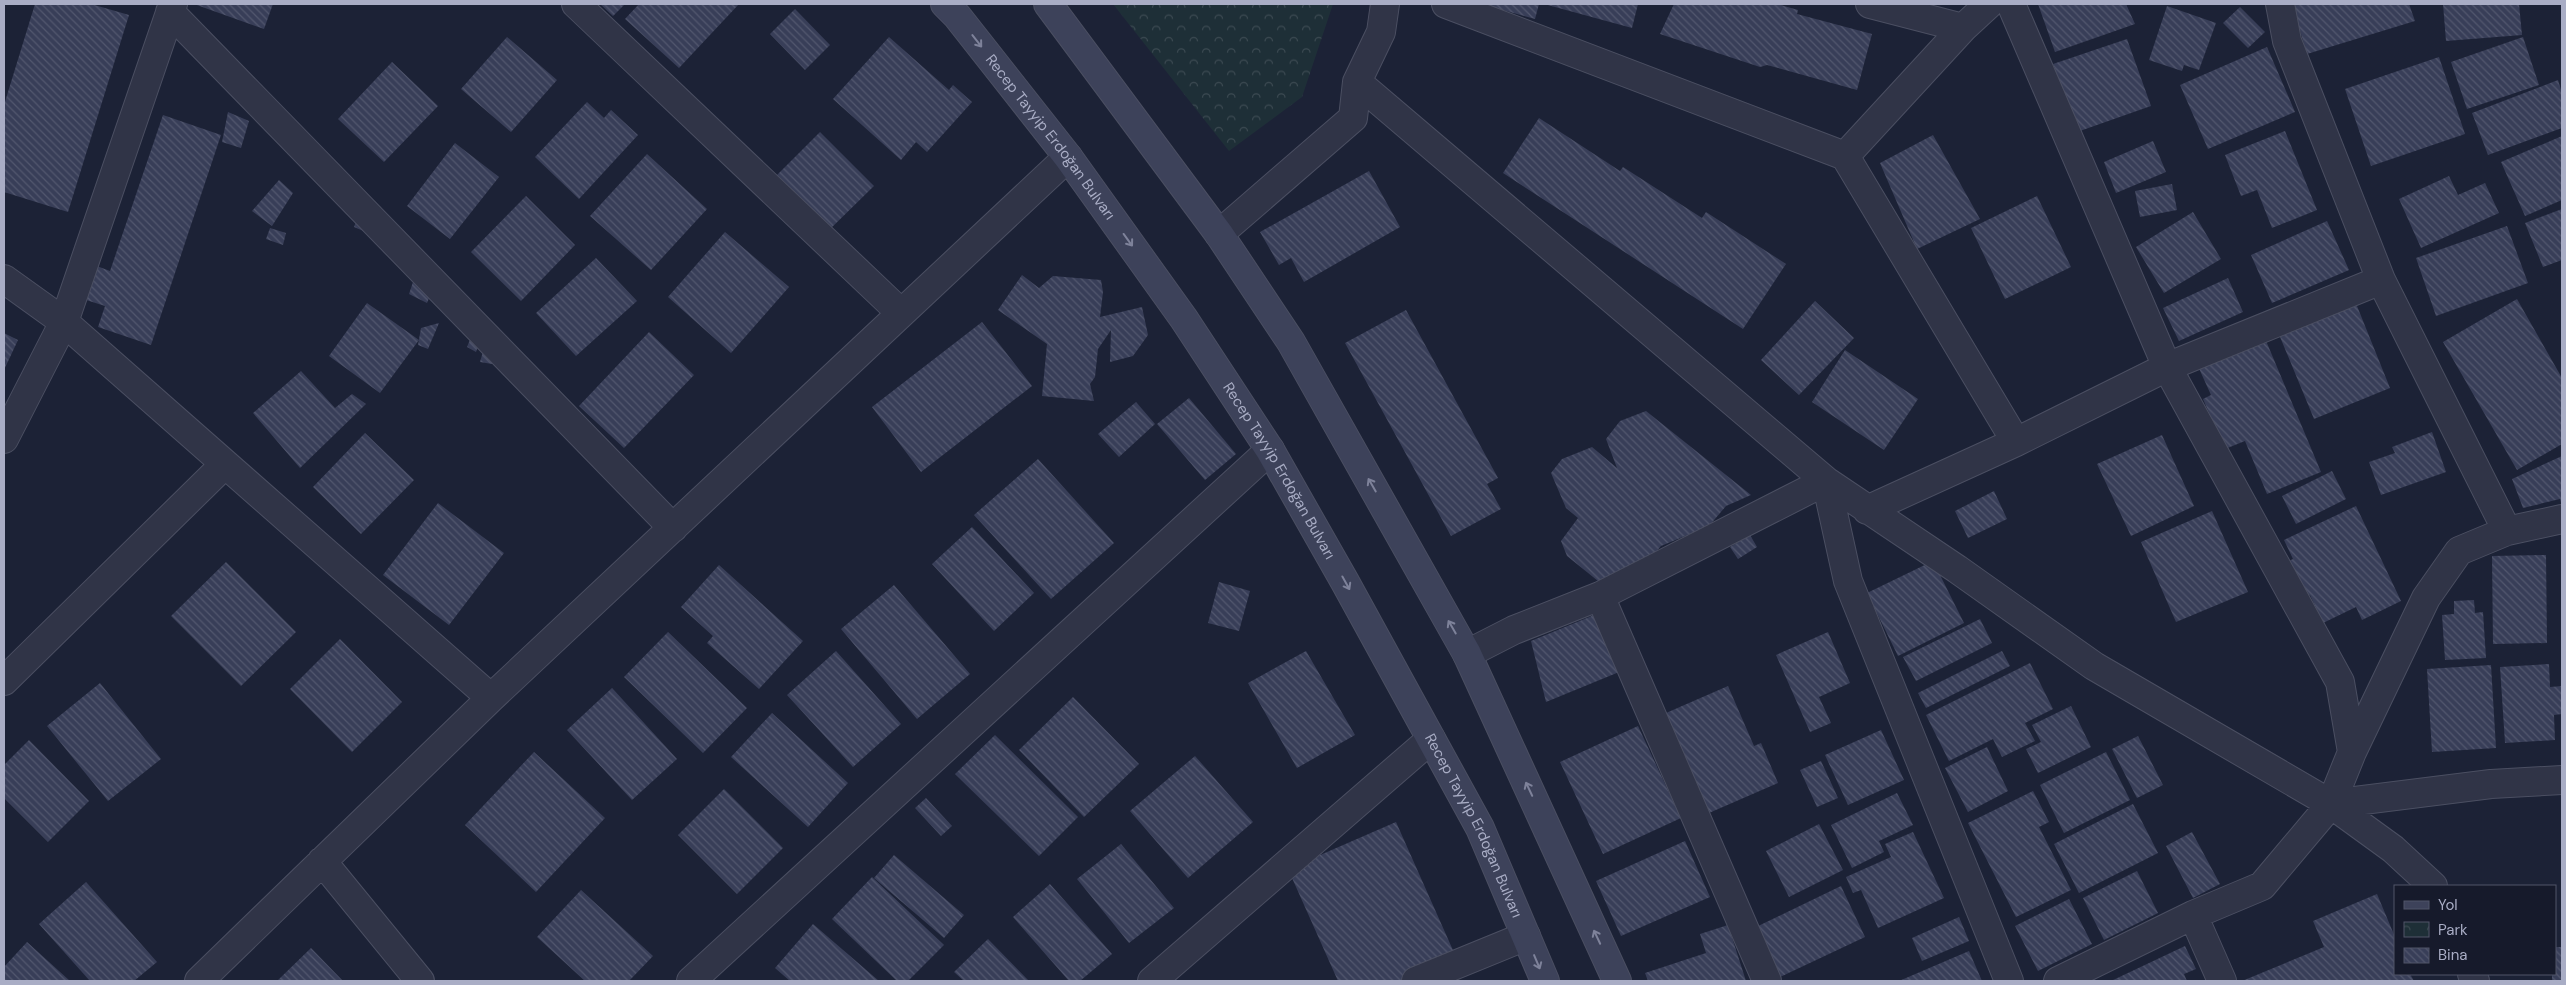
<svg xmlns="http://www.w3.org/2000/svg" width="2566" height="985" viewBox="0 0 2566 985" font-family="'DM Sans',sans-serif">
<defs>
<pattern id="park-crowns" width="20" height="18" patternUnits="userSpaceOnUse" patternTransform="scale(1.25)"><rect width="20" height="18" fill="#1e2f37"/><path d="M2 6a3 3 0 1 1 6 0M12 15a3 3 0 1 1 6 0" fill="none" stroke="#3c4a52"/></pattern>
<pattern id="building-back-hatch" width="6" height="6" patternUnits="userSpaceOnUse" patternTransform="scale(1.25)"><rect width="6" height="6" fill="#383e58"/><path d="M-1 5l2 2M0 0l6 6M5-1l2 2" fill="none" stroke="#52576e"/></pattern>
</defs>
<rect width="100%" height="100%" fill="#1c2236"/>
<path fill="url(#park-crowns)" d="M 1113,4 L 1333,4 L 1302,97 L 1229,151 Z"/>
<path fill="url(#building-back-hatch)" d="M 35,4 L 91,4 L 129,15 L 68,212 L 4,192 L 4,105 Z
M 194,4 L 273,4 L 264,29 Z
M 600,4 L 625,4 L 613,16 Z
M 639,4 L 739,4 L 679,68 L 625,19 Z
M 1481,4 L 1539,4 L 1535,19 Z
M 1544,4 L 1638,4 L 1632,28 Z
M 1674,4 L 1777,4 L 1798,10 L 1797,14 L 1872,34 L 1857,90 L 1767,65 L 1760,67 L 1660,34 Z
M 2038,4 L 2126,4 L 2135,24 L 2055,52 Z
M 2292,4 L 2409,4 L 2415,21 L 2307,54 Z
M 2443,4 L 2519,4 L 2522,35 L 2446,41 Z
M 2167,6 L 2216,23 L 2199,70 L 2184,65 L 2182,71 L 2149,60 Z
M 2240,7 L 2265,32 L 2248,48 L 2223,23 Z
M 795,9 L 830,45 L 805,70 L 770,34 Z
M 507,37 L 557,80 L 511,132 L 461,89 Z
M 889,37 L 949,90 L 953,85 L 972,102 L 927,152 L 916,142 L 901,160 L 833,99 Z
M 2523,37 L 2539,85 L 2467,109 L 2451,62 Z
M 2127,39 L 2151,106 L 2077,132 L 2053,64 Z
M 2267,47 L 2295,112 L 2208,149 L 2180,85 Z
M 2439,57 L 2465,134 L 2371,166 L 2345,89 Z
M 392,62 L 438,106 L 384,162 L 338,119 Z
M 2558,80 L 2562,93 L 2562,128 L 2488,155 L 2472,113 Z
M 587,102 L 604,118 L 611,110 L 638,135 L 579,199 L 535,157 Z
M 228,112 L 249,121 L 241,148 L 222,142 Z
M 163,115 L 221,135 L 151,345 L 98,327 L 105,306 L 83,299 L 94,265 L 110,271 Z
M 1539,118 L 1620,171 L 1623,167 L 1702,218 L 1706,212 L 1786,264 L 1743,329 L 1503,173 Z
M 2285,131 L 2317,210 L 2272,228 L 2257,190 L 2241,196 L 2225,155 Z
M 820,132 L 874,186 L 826,233 L 773,179 Z
M 1933,135 L 1980,219 L 1917,249 L 1880,163 Z
M 2562,136 L 2562,200 L 2525,216 L 2501,162 Z
M 2153,141 L 2166,172 L 2116,193 L 2104,162 Z
M 455,143 L 499,177 L 450,239 L 407,206 Z
M 647,154 L 707,209 L 651,270 L 590,216 Z
M 1369,171 L 1400,227 L 1304,282 L 1291,258 L 1279,265 L 1260,232 Z
M 2449,176 L 2458,195 L 2485,183 L 2499,213 L 2421,248 L 2399,199 Z
M 279,180 L 293,193 L 272,226 L 252,211 Z
M 2172,184 L 2177,210 L 2140,217 L 2135,191 Z
M 526,196 L 575,245 L 521,301 L 471,252 Z
M 2037,196 L 2071,267 L 2005,299 L 1971,228 Z
M 2562,209 L 2562,260 L 2543,267 L 2525,223 Z
M 2193,212 L 2221,259 L 2164,293 L 2136,247 Z
M 358,216 L 366,232 L 354,227 Z
M 2327,221 L 2349,270 L 2272,303 L 2251,255 Z
M 2507,226 L 2528,283 L 2436,316 L 2416,258 Z
M 270,228 L 286,233 L 283,245 L 266,239 Z
M 725,232 L 789,287 L 731,353 L 668,297 Z
M 596,258 L 637,301 L 576,356 L 536,313 Z
M 1022,275 L 1039,288 L 1053,276 L 1101,280 L 1103,292 L 1100,317 L 1142,307 L 1148,335 L 1133,356 L 1110,362 L 1111,330 L 1098,349 L 1095,377 L 1090,384 L 1094,401 L 1042,396 L 1047,344 L 998,310 Z
M 2228,278 L 2243,312 L 2179,341 L 2163,308 Z
M 413,282 L 432,291 L 427,303 L 409,294 Z
M 2517,299 L 2562,378 L 2562,444 L 2517,470 L 2443,342 Z
M 1815,301 L 1854,338 L 1799,395 L 1761,360 Z
M 2355,301 L 2390,388 L 2314,419 L 2278,332 Z
M 367,303 L 419,340 L 380,393 L 329,356 Z
M 1406,310 L 1498,478 L 1487,484 L 1501,509 L 1451,536 L 1345,343 Z
M 982,322 L 1032,386 L 921,472 L 872,407 Z
M 439,323 L 428,349 L 418,345 L 421,328 Z
M 649,332 L 694,375 L 624,448 L 579,406 Z
M 4,333 L 18,340 L 4,370 Z
M 2264,336 L 2321,472 L 2267,494 L 2245,441 L 2225,449 L 2203,399 L 2211,395 L 2197,364 Z
M 471,337 L 480,340 L 476,352 L 467,347 Z
M 484,348 L 497,352 L 492,364 L 480,362 Z
M 1845,350 L 1918,399 L 1884,450 L 1812,402 Z
M 301,371 L 335,408 L 352,394 L 366,404 L 300,468 L 253,413 Z
M 1189,398 L 1236,454 L 1205,480 L 1157,424 Z
M 1136,402 L 1155,424 L 1119,457 L 1098,434 Z
M 1646,411 L 1751,495 L 1726,506 L 1709,526 L 1661,546 L 1649,560 L 1598,581 L 1567,556 L 1561,541 L 1578,518 L 1566,508 L 1551,473 L 1562,459 L 1592,447 L 1617,468 L 1606,439 L 1620,421 Z
M 2432,432 L 2446,472 L 2381,495 L 2369,462 L 2395,453 L 2392,447 Z
M 365,433 L 414,480 L 361,534 L 313,487 Z
M 2162,435 L 2194,506 L 2131,536 L 2097,464 Z
M 2562,456 L 2562,506 L 2560,499 L 2523,508 L 2512,479 Z
M 1038,459 L 1114,543 L 1051,599 L 974,515 Z
M 2332,471 L 2346,499 L 2296,524 L 2282,496 Z
M 1994,491 L 2007,519 L 1968,538 L 1955,511 Z
M 438,503 L 504,553 L 449,625 L 383,575 Z
M 2356,506 L 2401,601 L 2362,620 L 2356,607 L 2323,623 L 2310,595 L 2299,600 L 2282,564 L 2293,559 L 2284,540 Z
M 2212,511 L 2248,592 L 2176,622 L 2141,542 Z
M 972,527 L 1034,593 L 994,631 L 932,564 Z
M 1750,535 L 1757,547 L 1738,559 L 1730,547 Z
M 2546,555 L 2547,643 L 2493,644 L 2492,556 Z
M 1933,561 L 1964,623 L 1898,656 L 1867,593 Z
M 226,562 L 296,632 L 241,686 L 171,616 Z
M 719,565 L 803,641 L 759,689 L 707,643 L 713,636 L 681,607 Z
M 1219,582 L 1250,591 L 1239,631 L 1208,623 Z
M 894,585 L 970,674 L 917,719 L 841,629 Z
M 2474,600 L 2475,613 L 2483,612 L 2486,658 L 2445,660 L 2442,615 L 2454,614 L 2454,601 Z
M 1599,613 L 1624,670 L 1546,702 L 1531,641 Z
M 1980,619 L 1992,643 L 1916,681 L 1903,657 Z
M 668,632 L 747,708 L 703,753 L 624,677 Z
M 1828,632 L 1850,683 L 1819,697 L 1831,723 L 1810,732 L 1776,655 Z
M 340,639 L 402,702 L 352,752 L 290,689 Z
M 836,651 L 901,724 L 853,767 L 787,695 Z
M 1306,651 L 1355,735 L 1297,768 L 1248,683 Z
M 2002,651 L 2010,666 L 1926,708 L 1918,693 Z
M 2030,663 L 2053,709 L 2025,723 L 2035,741 L 2002,757 L 1993,739 L 1949,761 L 1926,715 Z
M 2549,664 L 2550,687 L 2562,686 L 2562,714 L 2554,715 L 2555,740 L 2505,743 L 2500,667 Z
M 2491,665 L 2496,748 L 2432,752 L 2427,669 Z
M 100,683 L 161,759 L 108,801 L 47,726 Z
M 1728,686 L 1754,746 L 1761,743 L 1778,783 L 1709,813 L 1666,713 Z
M 612,688 L 677,759 L 632,800 L 567,730 Z
M 1073,697 L 1139,764 L 1084,817 L 1019,750 Z
M 2071,706 L 2091,747 L 2038,773 L 2026,749 L 2041,742 L 2032,725 Z
M 772,713 L 848,783 L 808,827 L 731,757 Z
M 1638,726 L 1681,818 L 1603,854 L 1560,762 Z
M 1881,730 L 1904,780 L 1848,805 L 1825,755 Z
M 995,735 L 1078,817 L 1039,856 L 955,774 Z
M 2138,736 L 2163,785 L 2137,798 L 2112,749 Z
M 29,740 L 89,801 L 48,842 L 4,798 L 4,765 Z
M 1987,747 L 2008,791 L 1968,812 L 1945,768 Z
M 534,752 L 605,818 L 536,892 L 465,825 Z
M 2106,752 L 2130,800 L 2064,833 L 2040,785 Z
M 1195,756 L 1253,822 L 1188,878 L 1130,811 Z
M 1821,761 L 1838,798 L 1817,807 L 1800,770 Z
M 724,789 L 783,848 L 737,894 L 678,835 Z
M 2033,791 L 2049,822 L 2039,827 L 2071,890 L 2016,917 L 1968,823 Z
M 1897,793 L 1913,825 L 1879,841 L 1884,852 L 1852,868 L 1831,825 Z
M 926,798 L 952,826 L 941,836 L 915,808 Z
M 2133,804 L 2158,853 L 2079,893 L 2054,844 Z
M 1396,822 L 1456,957 L 1400,981 L 1338,981 L 1288,869 Z
M 1819,824 L 1843,870 L 1789,897 L 1766,851 Z
M 1913,832 L 1944,898 L 1878,928 L 1861,890 L 1853,893 L 1846,877 L 1891,857 L 1885,844 Z
M 2192,832 L 2220,884 L 2193,898 L 2166,846 Z
M 1685,841 L 1710,897 L 1621,936 L 1596,881 Z
M 1121,844 L 1174,908 L 1129,943 L 1077,879 Z
M 894,855 L 964,915 L 944,938 L 874,878 Z
M 2137,871 L 2158,913 L 2104,940 L 2083,898 Z
M 872,877 L 944,945 L 908,981 L 897,981 L 832,919 Z
M 86,882 L 157,962 L 134,981 L 90,981 L 39,924 Z
M 1050,884 L 1112,954 L 1080,981 L 1069,981 L 1013,917 Z
M 1841,886 L 1865,937 L 1778,978 L 1754,928 Z
M 581,890 L 653,956 L 629,981 L 585,981 L 537,937 Z
M 2377,894 L 2395,937 L 2395,974 L 2410,974 L 2414,981 L 2242,981 L 2324,947 L 2313,921 Z
M 2069,899 L 2092,944 L 2038,971 L 2015,926 Z
M 1959,917 L 1969,941 L 1922,961 L 1912,938 Z
M 813,924 L 879,981 L 790,981 L 775,968 Z
M 1728,925 L 1746,981 L 1648,981 L 1645,973 L 1706,953 L 1700,934 Z
M 988,939 L 1029,981 L 964,981 L 954,972 Z
M 27,942 L 70,981 L 4,981 L 4,967 Z
M 2185,946 L 2196,969 L 2184,974 L 2187,981 L 2111,981 Z
M 2555,947 L 2562,947 L 2562,981 L 2552,981 L 2552,974 L 2555,974 Z
M 311,948 L 343,981 L 277,981 Z
M 1969,951 L 1982,981 L 1899,981 Z"/>
<g fill="none" stroke-linecap="round" stroke-linejoin="round">
<defs>
<path id="minor" d="M 576,4 L 901,313
M 1446,4 L 1845,156 L 2016,442
M 1870,4 L 1963,28
M 2011,4 L 2167,367 L 2340,682 L 2352,752 L 2331,804 L 2262,886 L 2193,915 L 2058,981
M 2280,4 L 2287,41 L 2381,280 L 2507,531
M 170,12 L 673,528
M 1357,82 L 1826,481 L 1957,569 L 2094,666 L 2331,804 L 2393,849 L 2433,886
M 1845,156 L 1963,28 L 1989,4
M 1219,234 L 1353,118 L 1357,82 L 1381,32 L 1385,4
M 4,279 L 64,322 L 491,698
M 4,439 L 64,322 L 173,4
M 1867,510 L 2016,442 L 2167,367 L 2381,280
M 1600,596 L 1767,981
M 1467,654 L 1514,630 L 1600,596 L 1826,481 L 1848,581 L 2009,981
M 4,681 L 225,464
M 2352,752 L 2426,598 L 2459,551 L 2507,531 L 2562,519
M 2331,804 L 2491,784 L 2562,780
M 322,861 L 420,981
M 2193,915 L 2222,981
M 2472,974 L 2475,981
M 199,981 L 491,698 L 1068,157
M 691,981 L 1270,450
M 1152,981 L 1431,739
M 1416,981 L 1526,936"/>
<g id="secondary">
<path id="s1" d="M 945,4 L 957,16 L 1068,157 L 1184,319 L 1270,450 L 1345,582 L 1480,828 L 1545,981"/>
<path d="M 1048,4 L 1219,234 L 1291,342 L 1467,654 L 1617,981"/>
</g>
</defs>
<use href="#minor" stroke="#4b4f62" stroke-width="30"/>
<use href="#secondary" stroke="#4b4f62" stroke-width="30"/>
<use href="#minor" stroke="#303447" stroke-width="28"/>
<use href="#secondary" stroke="#3d425a" stroke-width="28"/>
</g>
<defs><path id="oneway-shaft" d="M-6 0H5M1.5-3L5.5 0L1.5 3" fill="none" stroke-width="1.6" stroke-linecap="round" stroke-linejoin="round" transform="scale(1.25)"/></defs>
<g stroke="#7e829a">
<use href="#oneway-shaft" transform="translate(977 41) rotate(52)"/>
<use href="#oneway-shaft" transform="translate(1128 240) rotate(54)"/>
<use href="#oneway-shaft" transform="translate(1372 485) rotate(-120)"/>
<use href="#oneway-shaft" transform="translate(1346 583) rotate(61)"/>
<use href="#oneway-shaft" transform="translate(1452 627) rotate(-120)"/>
<use href="#oneway-shaft" transform="translate(1529 789) rotate(-115)"/>
<use href="#oneway-shaft" transform="translate(1597 937) rotate(-115)"/>
<use href="#oneway-shaft" transform="translate(1537 962) rotate(67)"/>
</g>
<g text-anchor="middle" stroke-width="5" stroke-linejoin="round" paint-order="stroke">
<g font-size="15" fill="#a9adc5" stroke="#161a2b">
<text dy="5" stroke="none"><textPath href="#s1" startOffset="170">Recep Tayyip Erdoğan Bulvarı</textPath></text>
<text dy="5" stroke="none"><textPath href="#s1" startOffset="575">Recep Tayyip Erdoğan Bulvarı</textPath></text>
<text dy="5" stroke="none"><textPath href="#s1" startOffset="980">Recep Tayyip Erdoğan Bulvarı</textPath></text>
</g>
</g>
<rect width="2566" height="985" fill="none" stroke="#a9adc5" stroke-width="10"/>
<rect x="2394" y="885" width="162" height="90" fill="#161a2b" stroke="#515569"/>
<rect x="2404" y="901" width="25" height="8" fill="#3d425a" stroke="#515569"/>
<text x="2438" y="910" font-size="15" fill="#a9adc5">Yol</text>
<rect x="2404" y="922" width="25" height="15" fill="url(#park-crowns)" stroke="#515569"/>
<text x="2438" y="935" font-size="15" fill="#a9adc5">Park</text>
<rect x="2404" y="948" width="25" height="15" fill="url(#building-back-hatch)" stroke="#515569"/>
<text x="2438" y="960" font-size="15" fill="#a9adc5">Bina</text>
</svg>
